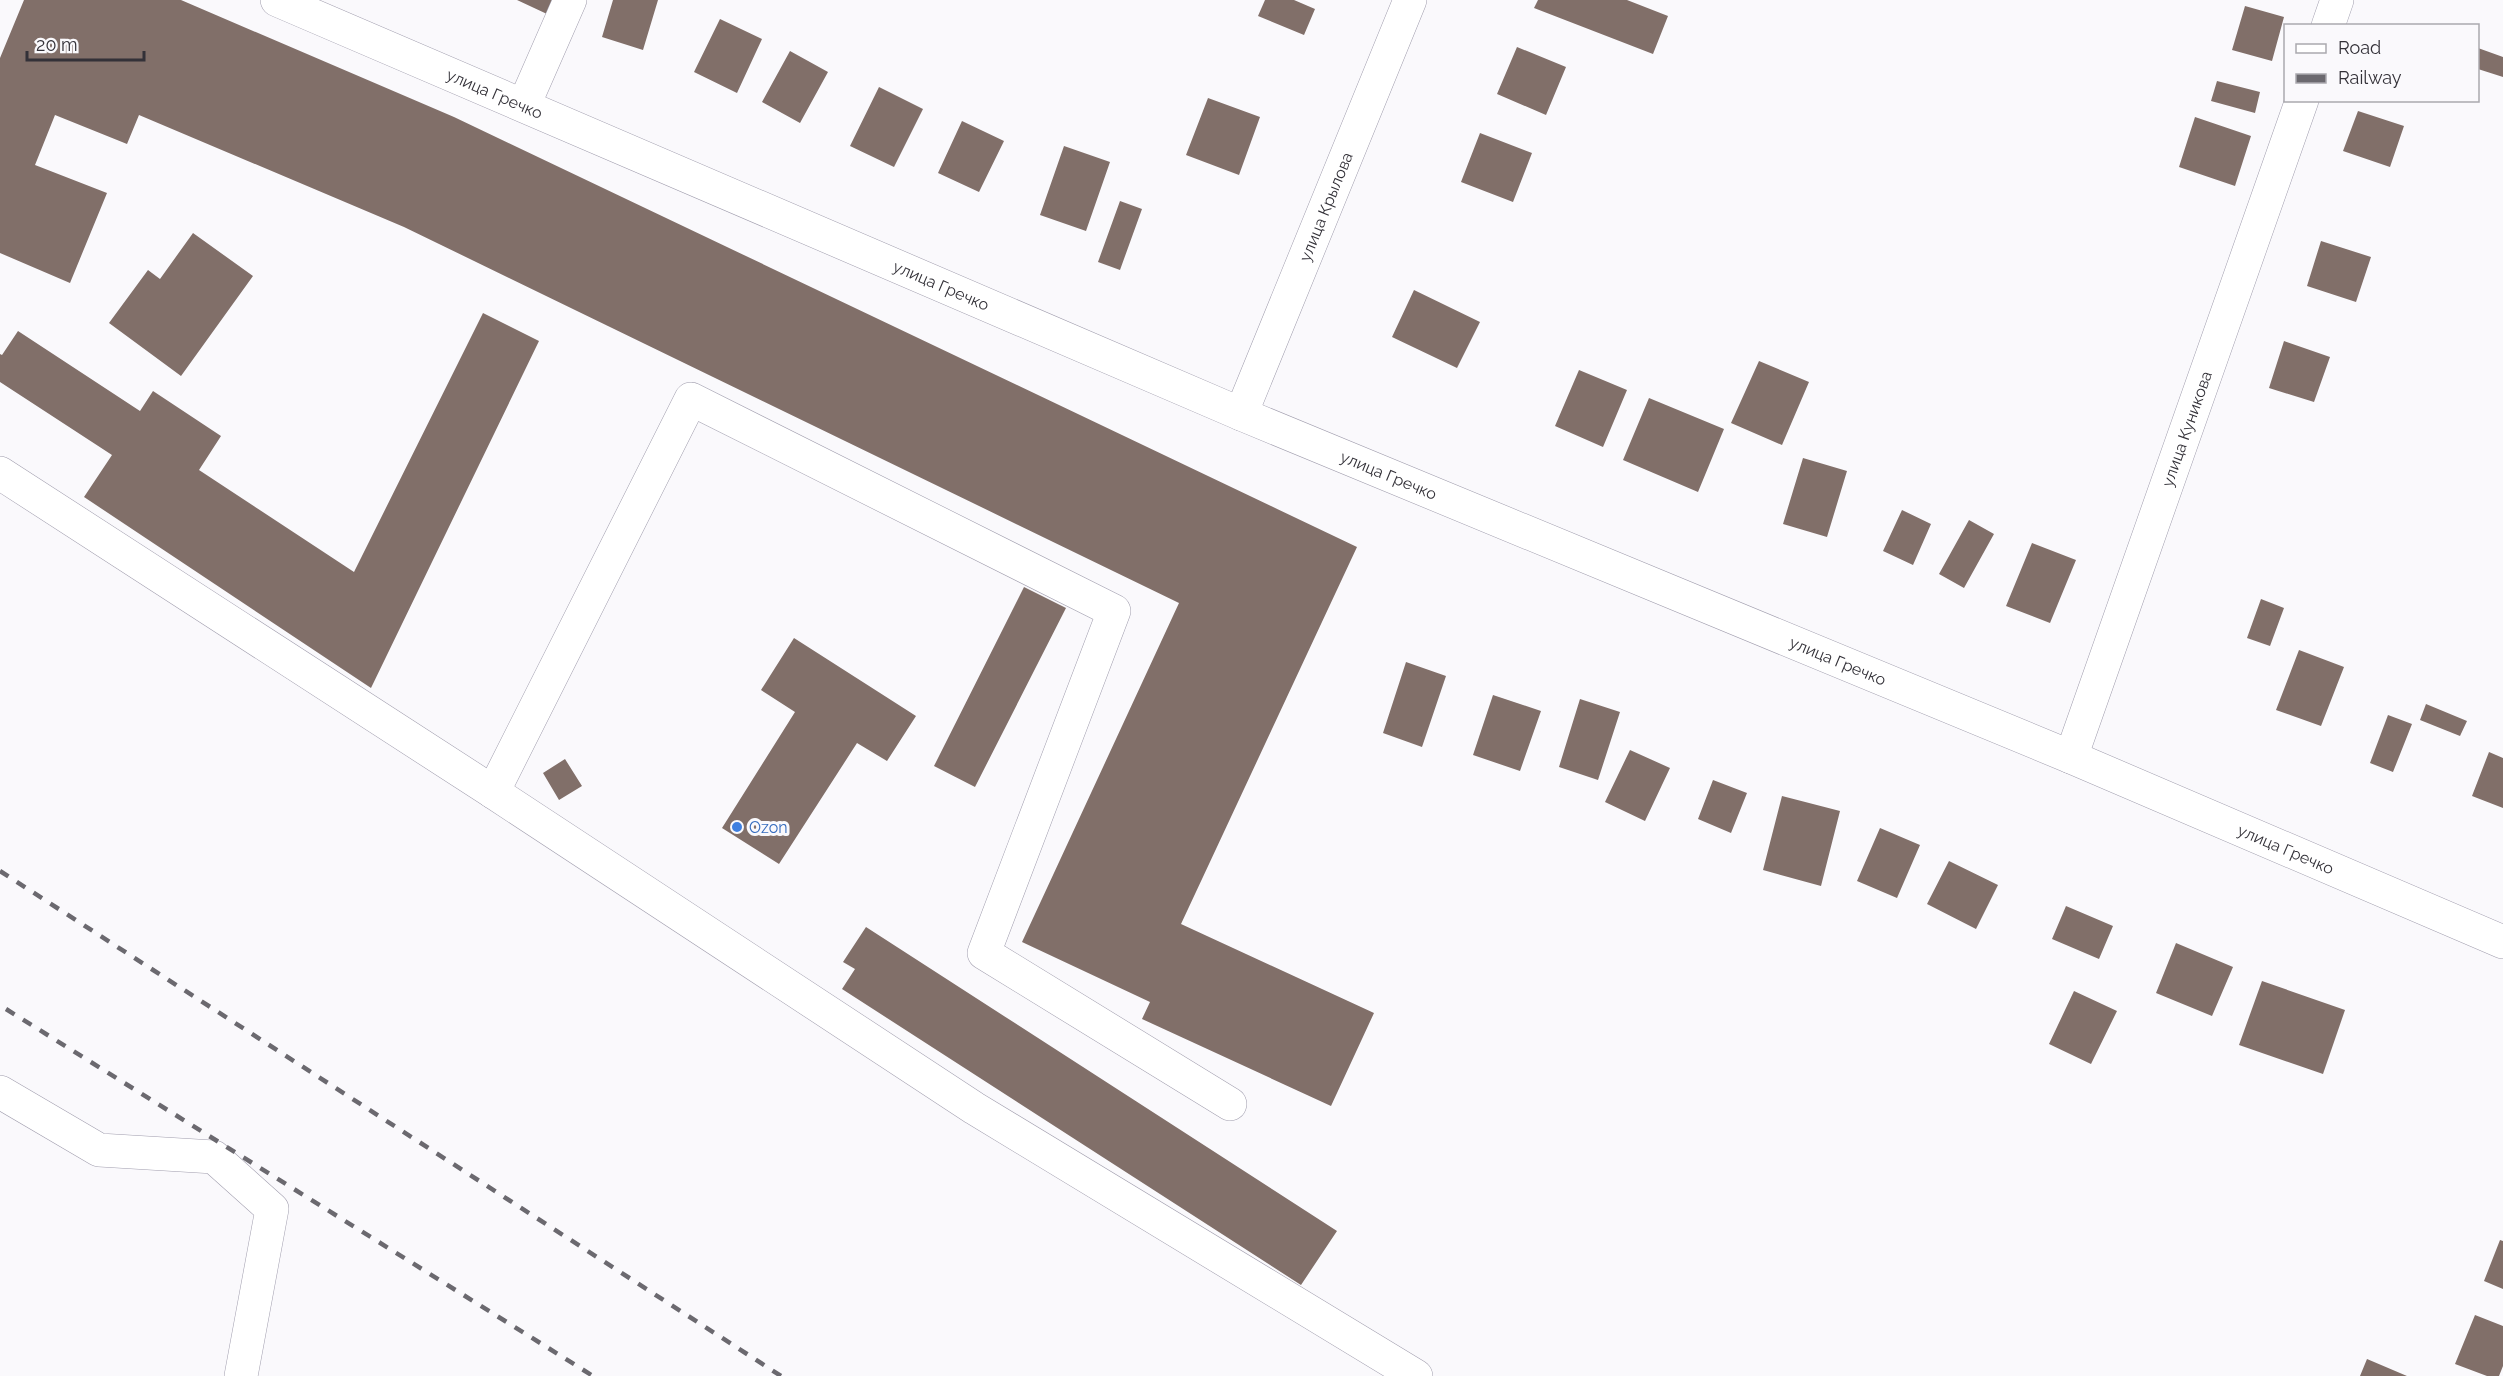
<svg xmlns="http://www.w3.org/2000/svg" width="2503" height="1376" viewBox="0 0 2503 1376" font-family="Raleway,sans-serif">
<rect width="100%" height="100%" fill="#faf9fc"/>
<path fill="#816f69" d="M 24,0 L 181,0 L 454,117 L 1357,547 L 1181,924 L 1374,1013 L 1331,1106 L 1142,1019 L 1150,1002 L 1022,942 L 1179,603 L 404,227 L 139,115 L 127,144 L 55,115 L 35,165 L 107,193 L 70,283 L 0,253 L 0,58 Z
M 517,0 L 554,0 L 547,14 Z
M 613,0 L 658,0 L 643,50 L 602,37 Z
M 1265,0 L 1294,0 L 1315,9 L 1304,35 L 1258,16 Z
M 1538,0 L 1627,0 L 1668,16 L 1653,54 L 1534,8 Z
M 2245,6 L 2284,17 L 2272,61 L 2232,50 Z
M 720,19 L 762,39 L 737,93 L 694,72 Z
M 1517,47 L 1566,67 L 1546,115 L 1497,94 Z
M 2478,48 L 2503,57 L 2503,77 L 2478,69 Z
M 790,51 L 828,72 L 800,123 L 762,102 Z
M 2217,81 L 2260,92 L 2255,113 L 2211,101 Z
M 879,87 L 923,109 L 894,167 L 850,146 Z
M 1208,98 L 1260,117 L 1239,175 L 1186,155 Z
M 2358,111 L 2404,126 L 2390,167 L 2343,151 Z
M 2195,117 L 2251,136 L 2235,186 L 2179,167 Z
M 962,121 L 1004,141 L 979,192 L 938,173 Z
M 1480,133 L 1532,153 L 1513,202 L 1461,182 Z
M 1064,146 L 1110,162 L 1086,231 L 1040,215 Z
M 1120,201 L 1142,209 L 1120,270 L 1098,262 Z
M 193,233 L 253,276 L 181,376 L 109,323 L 148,270 L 160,279 Z
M 2321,241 L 2371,257 L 2356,302 L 2307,286 Z
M 1414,290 L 1480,322 L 1457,368 L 1392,337 Z
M 483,313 L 539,341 L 371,688 L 84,497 L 112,455 L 0,382 L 0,354 L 2,355 L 18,331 L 140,411 L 153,391 L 221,436 L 199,470 L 354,572 Z
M 2284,341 L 2330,357 L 2314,402 L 2269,388 Z
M 1759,361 L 1809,382 L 1782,445 L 1731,423 Z
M 1579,370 L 1627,390 L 1603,447 L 1555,426 Z
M 1649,398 L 1724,429 L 1698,492 L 1623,460 Z
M 1803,458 L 1847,471 L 1827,537 L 1783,524 Z
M 1902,510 L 1931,524 L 1913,565 L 1883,551 Z
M 1969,520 L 1994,534 L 1964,588 L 1939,574 Z
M 2032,543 L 2076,560 L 2050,623 L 2006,606 Z
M 1024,587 L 1066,608 L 975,787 L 934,766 Z
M 2261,599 L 2284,608 L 2270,646 L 2247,638 Z
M 794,638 L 916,716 L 887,761 L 857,743 L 779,864 L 722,828 L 795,712 L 761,690 Z
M 2299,650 L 2344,667 L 2321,726 L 2276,710 Z
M 1406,662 L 1446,676 L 1422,747 L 1383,733 Z
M 1493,695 L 1541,711 L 1520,771 L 1473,755 Z
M 1580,699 L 1620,712 L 1598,780 L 1559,767 Z
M 2426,704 L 2467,721 L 2460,736 L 2420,720 Z
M 2388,715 L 2412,724 L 2393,772 L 2370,763 Z
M 1630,750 L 1670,768 L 1645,821 L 1605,802 Z
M 2489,752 L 2503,758 L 2503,808 L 2472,796 Z
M 565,759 L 582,786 L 559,800 L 543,773 Z
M 1713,780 L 1747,793 L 1731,833 L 1698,819 Z
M 1782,796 L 1840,811 L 1821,886 L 1763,870 Z
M 1880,828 L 1920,845 L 1897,898 L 1857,881 Z
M 1949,861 L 1998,885 L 1976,929 L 1927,904 Z
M 2066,906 L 2113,926 L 2099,959 L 2052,939 Z
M 866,927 L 1337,1231 L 1301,1285 L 842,989 L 855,969 L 843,962 Z
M 2176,943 L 2233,967 L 2212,1016 L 2156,993 Z
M 2262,981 L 2345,1010 L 2323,1074 L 2239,1045 Z
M 2074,991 L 2117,1011 L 2091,1064 L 2049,1044 Z
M 2500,1240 L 2503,1241 L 2503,1289 L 2484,1281 Z
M 2475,1315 L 2503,1326 L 2503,1366 L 2499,1376 L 2487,1376 L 2455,1364 Z
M 2367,1359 L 2407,1376 L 2360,1376 Z"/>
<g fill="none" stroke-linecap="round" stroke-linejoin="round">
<defs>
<g id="minor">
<path id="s1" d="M 277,0 L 1241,414 L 2071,757 L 2503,942"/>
<path d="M 2328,26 L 2337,0"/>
<path d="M 524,105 L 570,0"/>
<path id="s2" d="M 1241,414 L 1410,0"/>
<path d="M 0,473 L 493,792 L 974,1108 L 1416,1376"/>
<path id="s3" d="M 2071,757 L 2302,100"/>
<path d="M 493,792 L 691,399 L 1114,611 L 984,953 L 1230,1104"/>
<path d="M 0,1092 L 99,1150 L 214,1157 L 272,1209 L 241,1376"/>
</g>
</defs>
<use href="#minor" stroke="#a19eae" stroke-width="34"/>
<use href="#minor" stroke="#fff" stroke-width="33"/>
<path stroke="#6b696f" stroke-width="4.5" stroke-dasharray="10 10" stroke-linecap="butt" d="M 0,871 L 781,1376
M 6,1009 L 593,1376"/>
</g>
<circle fill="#3f7fe0" stroke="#faf9fc" stroke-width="2" cx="737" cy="827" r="6"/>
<g text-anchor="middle" stroke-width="6" stroke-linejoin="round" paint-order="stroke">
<g font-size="16" fill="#333138" stroke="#faf9fc">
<text dy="6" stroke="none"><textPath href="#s1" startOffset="237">улица Гречко</textPath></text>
<text dy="6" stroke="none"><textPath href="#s2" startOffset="224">улица Крылова</textPath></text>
<text dy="6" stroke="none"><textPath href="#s1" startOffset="723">улица Гречко</textPath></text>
<text dy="6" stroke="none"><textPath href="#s3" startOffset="348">улица Куникова</textPath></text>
<text dy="6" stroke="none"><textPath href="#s1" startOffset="1209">улица Гречко</textPath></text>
<text dy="6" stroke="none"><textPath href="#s1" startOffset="1695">улица Гречко</textPath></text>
<text dy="6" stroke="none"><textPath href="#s1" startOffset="2181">улица Гречко</textPath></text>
</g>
<g font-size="16" fill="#366cbe" stroke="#faf9fc" text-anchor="start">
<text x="749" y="833">Ozon</text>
</g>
</g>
<rect x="2284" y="24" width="195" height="78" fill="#faf9fc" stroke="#aaa9ae" stroke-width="1.5"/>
<rect x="2296" y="44" width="30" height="9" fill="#ffffff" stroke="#aaa9ae" stroke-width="1.5"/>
<text x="2338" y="54" font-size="18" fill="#333138">Road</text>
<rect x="2296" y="74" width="30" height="9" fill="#6b696f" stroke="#aaa9ae" stroke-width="1.5"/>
<text x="2338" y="84" font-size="18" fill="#333138">Railway</text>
<path d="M27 51v9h117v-9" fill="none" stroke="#333138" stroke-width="3"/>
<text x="36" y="51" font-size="18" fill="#333138" stroke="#faf9fc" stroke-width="4.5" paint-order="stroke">20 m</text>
</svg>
